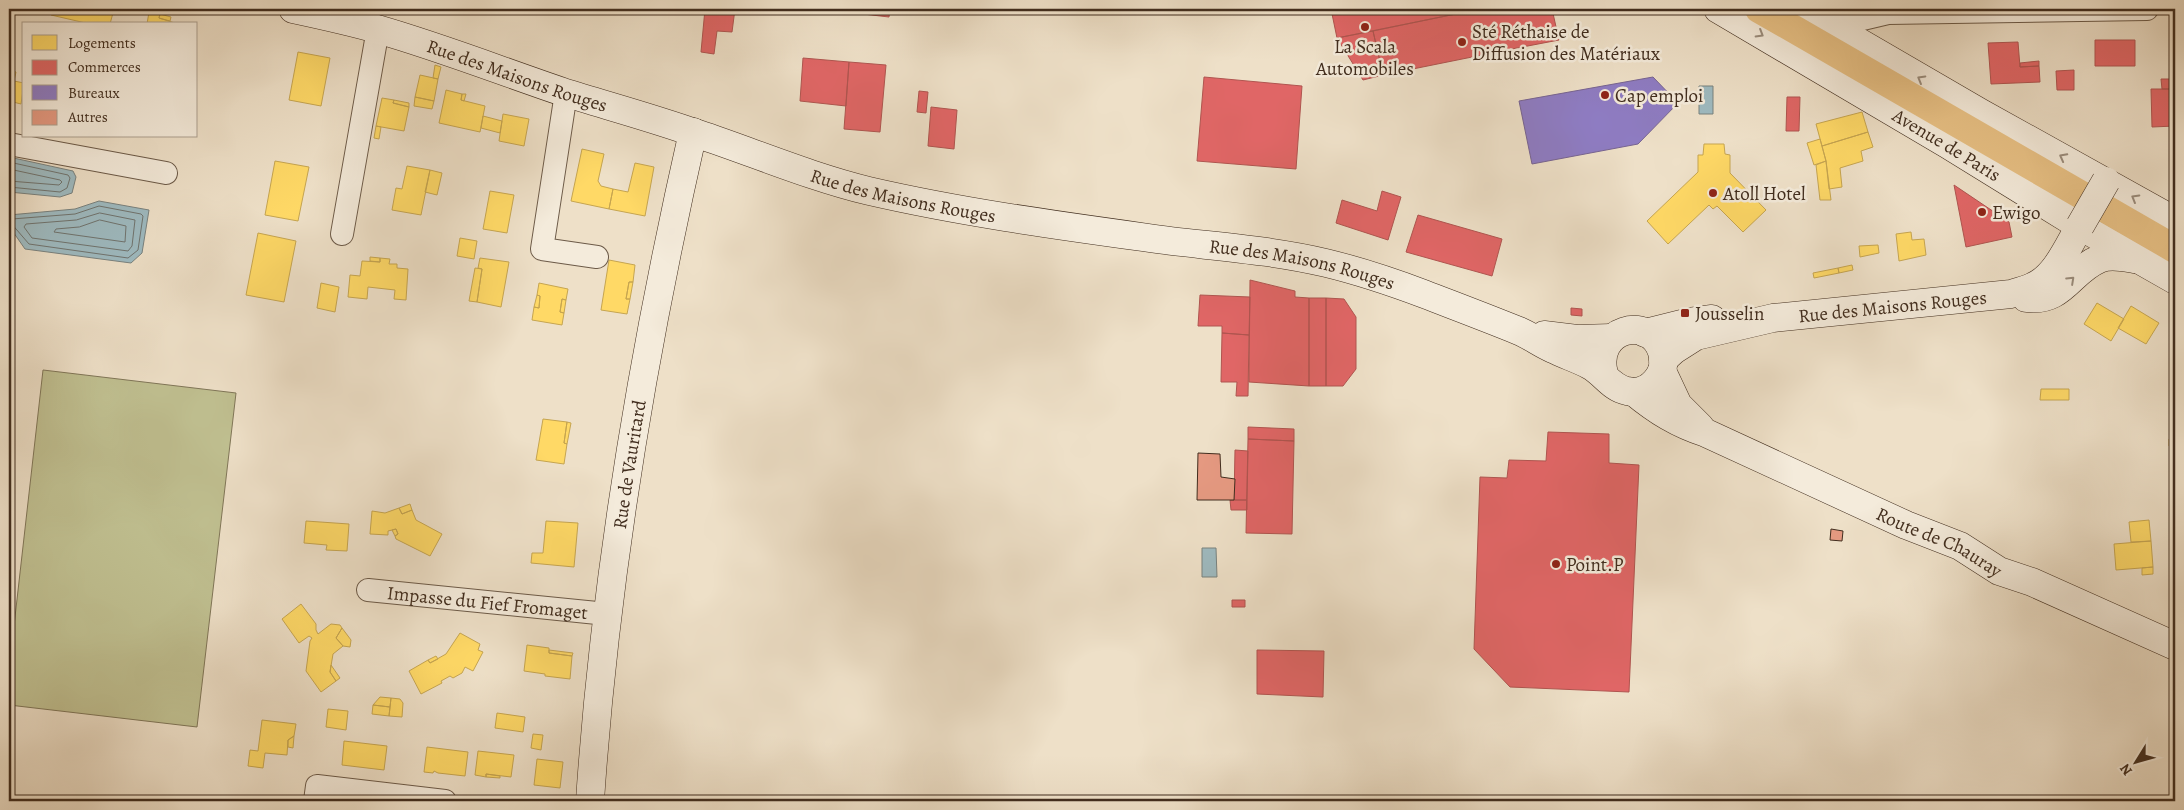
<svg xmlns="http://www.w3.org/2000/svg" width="2184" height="810" viewBox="0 0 2184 810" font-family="Alegreya,serif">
<rect width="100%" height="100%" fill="#eee0c8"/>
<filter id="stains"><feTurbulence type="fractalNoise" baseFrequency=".004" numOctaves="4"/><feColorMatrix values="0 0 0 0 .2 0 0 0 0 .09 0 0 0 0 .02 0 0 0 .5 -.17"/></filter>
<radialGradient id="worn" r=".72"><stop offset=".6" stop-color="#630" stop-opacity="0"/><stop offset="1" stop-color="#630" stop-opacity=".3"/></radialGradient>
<path fill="#c0c091" stroke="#807658" d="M 43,370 L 236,393 L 197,727 L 9,705 L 9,670 Z"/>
<path fill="#9ebac0" stroke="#79827f" d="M 1699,86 L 1713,86 L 1713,114 L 1699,114 Z
M 9,157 L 73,171 L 76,177 L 72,193 L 60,197 L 9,192 Z
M 99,201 L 149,210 L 142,253 L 131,263 L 25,249 L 9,226 L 9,215 L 75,209 Z
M 1202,548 L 1216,548 L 1217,577 L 1202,577 Z"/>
<path fill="#ffd966" stroke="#c6a550" d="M 9,9 L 25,9 L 24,14 L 9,11 Z
M 52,9 L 114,9 L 110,24 L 90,24 L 51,15 Z
M 149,12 L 160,14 L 159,18 L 178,24 L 147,24 Z
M 160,14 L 171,17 L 170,21 L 159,18 Z
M 298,52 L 330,58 L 321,106 L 289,100 Z
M 435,65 L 441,67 L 438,79 L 433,78 Z
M 9,70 L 16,72 L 14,81 L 24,83 L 21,104 L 9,101 Z
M 420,75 L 438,79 L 434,101 L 415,97 Z
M 446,90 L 462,94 L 461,100 L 485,106 L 480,132 L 439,123 Z
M 462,94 L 466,94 L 464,101 L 461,100 Z
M 415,97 L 434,101 L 432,109 L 414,106 Z
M 382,98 L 394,100 L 393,103 L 409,107 L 404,131 L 376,126 Z
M 394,100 L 409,103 L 409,107 L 393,103 Z
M 1862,112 L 1868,132 L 1822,146 L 1816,124 Z
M 503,114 L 529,119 L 524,146 L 499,141 Z
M 483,116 L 502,121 L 500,133 L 481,128 Z
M 376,126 L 381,127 L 379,139 L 374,138 Z
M 1868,132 L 1873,147 L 1861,151 L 1863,161 L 1840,168 L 1842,187 L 1829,189 L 1826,161 L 1822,146 Z
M 1820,139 L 1826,161 L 1814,165 L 1807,143 Z
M 1704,144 L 1724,144 L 1725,154 L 1730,155 L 1730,173 L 1766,210 L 1743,232 L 1717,206 L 1713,209 L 1709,205 L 1668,244 L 1647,221 L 1698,172 L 1698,155 L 1703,155 Z
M 582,149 L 604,154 L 598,181 L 601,186 L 613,189 L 609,209 L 571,201 Z
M 275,161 L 309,167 L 298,221 L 265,215 Z
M 1826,161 L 1831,200 L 1820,200 L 1816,165 Z
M 635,163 L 654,167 L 645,216 L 609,209 L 613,189 L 628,192 Z
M 407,166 L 430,170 L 421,215 L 392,210 L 396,188 L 402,189 Z
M 430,170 L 442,173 L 437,195 L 425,192 Z
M 490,191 L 514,195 L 507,233 L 483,229 Z
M 1911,232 L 1912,240 L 1924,239 L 1926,255 L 1899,261 L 1896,234 Z
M 258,233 L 296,241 L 284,302 L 246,295 Z
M 460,238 L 477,241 L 474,259 L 457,256 Z
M 1878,245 L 1879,253 L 1860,257 L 1859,246 Z
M 370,257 L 380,258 L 380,262 L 370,261 Z
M 380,258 L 390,259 L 389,264 L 397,264 L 397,268 L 408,269 L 406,300 L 394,299 L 395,290 L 368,287 L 367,299 L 348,297 L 350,275 L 360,276 L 362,261 L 380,262 Z
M 480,258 L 509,262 L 501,307 L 477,302 L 482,269 L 478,268 Z
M 609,260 L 635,265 L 633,282 L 629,282 L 626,299 L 630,299 L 627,314 L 601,310 Z
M 1852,265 L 1853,270 L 1839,273 L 1838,268 Z
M 475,268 L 482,269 L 477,302 L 469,301 Z
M 1838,268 L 1839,273 L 1814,278 L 1813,273 Z
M 629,282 L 633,282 L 630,299 L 626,299 Z
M 321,283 L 339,287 L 335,312 L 317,308 Z
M 539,283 L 568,289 L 566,300 L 562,299 L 560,312 L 564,313 L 562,325 L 532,320 L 534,307 L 539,308 L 540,296 L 537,295 Z
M 537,295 L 540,296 L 539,308 L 534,307 Z
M 562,299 L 566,300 L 564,313 L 560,312 Z
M 2097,303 L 2124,319 L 2111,341 L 2084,324 Z
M 2131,306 L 2159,323 L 2146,344 L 2118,328 Z
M 2041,389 L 2069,389 L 2069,400 L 2040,400 Z
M 543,419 L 567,422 L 564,443 L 567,444 L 564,464 L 536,460 Z
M 567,422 L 571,423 L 567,444 L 564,443 Z
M 2169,439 L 2175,439 L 2175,446 L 2169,446 Z
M 410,504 L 412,510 L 402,514 L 399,508 Z
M 399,508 L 402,514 L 412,510 L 416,520 L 442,534 L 430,556 L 396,539 L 395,536 L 398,534 L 396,529 L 388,531 L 388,535 L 370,534 L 372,511 L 385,513 Z
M 2149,520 L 2151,541 L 2131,542 L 2129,522 Z
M 306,521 L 349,524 L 347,551 L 326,550 L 327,545 L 304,543 Z
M 546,521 L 578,523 L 574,567 L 531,563 L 532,553 L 543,553 Z
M 396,529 L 398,534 L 395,536 L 392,530 Z
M 2151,541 L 2153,567 L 2116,570 L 2114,544 Z
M 2153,567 L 2153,574 L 2142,575 L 2142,568 Z
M 301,604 L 316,624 L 316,630 L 318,634 L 331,624 L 340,625 L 342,628 L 336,638 L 343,646 L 333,654 L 330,672 L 336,681 L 321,692 L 306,671 L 310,641 L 312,638 L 309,636 L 299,643 L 282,619 Z
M 342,628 L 351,640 L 350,647 L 343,646 L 336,638 Z
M 460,633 L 480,644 L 478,650 L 483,652 L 473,671 L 465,667 L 462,673 L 453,678 L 450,676 L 441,681 L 442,683 L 421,694 L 409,671 L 428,660 L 430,663 L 446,654 Z
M 527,645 L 549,648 L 549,653 L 572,656 L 570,679 L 545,676 L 545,674 L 524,671 Z
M 549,650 L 573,653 L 572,656 L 549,653 Z
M 436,656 L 438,659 L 430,663 L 428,660 Z
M 331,665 L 340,678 L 336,681 L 330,672 Z
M 380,697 L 391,698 L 390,707 L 373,705 Z
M 391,698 L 400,699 L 403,703 L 402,717 L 389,716 Z
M 373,705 L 390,707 L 389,716 L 372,714 Z
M 328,709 L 348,711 L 346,730 L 326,727 Z
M 497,713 L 525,717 L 523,732 L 495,728 Z
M 262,720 L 296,724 L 294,736 L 288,740 L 287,755 L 265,753 L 263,768 L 248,766 L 250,750 L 258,751 Z
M 533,734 L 543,735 L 541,750 L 531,748 Z
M 294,736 L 293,748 L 288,747 L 288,740 Z
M 344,741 L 387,746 L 384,770 L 342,765 Z
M 427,747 L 468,752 L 465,776 L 438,773 L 434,771 L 433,773 L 424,772 Z
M 478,751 L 514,755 L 511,777 L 486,774 L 486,777 L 475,775 Z
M 537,759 L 563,762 L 560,788 L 534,785 Z
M 486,774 L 500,776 L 500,778 L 486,777 Z
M 258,796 L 281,798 L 281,801 L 257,801 Z"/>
<path fill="#e06666" stroke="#b05550" d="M 705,9 L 735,9 L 732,32 L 717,31 L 714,54 L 701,52 Z
M 820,9 L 890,9 L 889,17 Z
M 1290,9 L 1300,9 L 1293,14 Z
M 1331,9 L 1480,9 L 1337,38 Z
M 1480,9 L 1552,9 L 1559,40 L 1491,53 L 1492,57 L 1483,59 L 1482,55 L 1383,75 L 1373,31 Z
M 1373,31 L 1383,75 L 1363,80 L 1337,38 Z
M 2095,40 L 2135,40 L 2135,66 L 2095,66 Z
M 2018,42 L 2020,67 L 2039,66 L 2040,82 L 1991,84 L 1988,43 Z
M 803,58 L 849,62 L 846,106 L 800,101 Z
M 2039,61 L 2039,66 L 2020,67 L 2020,63 Z
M 849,62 L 886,65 L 880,132 L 844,129 Z
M 2074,70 L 2074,90 L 2057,90 L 2056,71 Z
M 1204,77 L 1302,86 L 1296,169 L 1197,161 Z
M 2161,79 L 2175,79 L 2175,89 L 2162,89 Z
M 2151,89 L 2175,89 L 2175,126 L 2152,127 Z
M 919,91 L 928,92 L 926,113 L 917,112 Z
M 1787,97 L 1800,97 L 1799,131 L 1786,131 Z
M 931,107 L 957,110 L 954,149 L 928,146 Z
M 1954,185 L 2009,222 L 2012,237 L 1966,247 Z
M 1382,191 L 1401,197 L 1388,240 L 1336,223 L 1342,200 L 1377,211 Z
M 1418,215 L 1502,239 L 1492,276 L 1406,252 Z
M 1250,280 L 1295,291 L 1295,297 L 1309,298 L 1309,386 L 1249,382 Z
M 1200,295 L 1250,297 L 1249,335 L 1222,333 L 1222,326 L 1198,326 Z
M 1309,298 L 1326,298 L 1326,386 L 1309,386 Z
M 1326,298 L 1344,299 L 1356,317 L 1356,369 L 1343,386 L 1326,386 Z
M 1571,308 L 1582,309 L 1582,316 L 1571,315 Z
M 1222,333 L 1249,335 L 1248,396 L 1236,396 L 1237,382 L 1221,382 Z
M 1248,427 L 1294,429 L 1294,441 L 1248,439 Z
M 1548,432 L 1609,434 L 1609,463 L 1639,465 L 1629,692 L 1510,687 L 1474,649 L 1480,477 L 1507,478 L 1509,460 L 1546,461 Z
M 1248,439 L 1294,441 L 1292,534 L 1246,533 Z
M 1235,450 L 1248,451 L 1247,500 L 1234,500 Z
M 1230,500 L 1247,500 L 1247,510 L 1231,510 Z
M 1232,600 L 1245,600 L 1245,607 L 1232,607 Z
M 1257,650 L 1324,651 L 1323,697 L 1257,694 Z"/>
<path fill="#8e7cc3" stroke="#776492" d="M 1653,77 L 1678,103 L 1638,144 L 1532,164 L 1519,101 Z"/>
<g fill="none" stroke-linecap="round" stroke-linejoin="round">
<path stroke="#70746f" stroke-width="1" d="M 9,162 L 68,175 L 70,178 L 67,188 L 60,192 L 9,187
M 9,169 L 60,180 L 62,182 L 59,185 L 9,181
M 100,213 L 135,220 L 132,246 L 128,251 L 32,238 L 24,227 L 26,224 L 76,220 Z
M 9,219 L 10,221 L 12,219 L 75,214 L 99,206 L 141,214 L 143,216 L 138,250 L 128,258 L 29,244 L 10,222 L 9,224
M 100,220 L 126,226 L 125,242 L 54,232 L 56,229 L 79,227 Z"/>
</g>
<path fill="#e59981" stroke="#412d1e" d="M 1198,453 L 1220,454 L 1221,477 L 1235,479 L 1234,500 L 1197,500 Z
M 1831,529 L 1843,531 L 1842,541 L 1830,540 Z"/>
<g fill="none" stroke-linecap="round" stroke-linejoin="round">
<defs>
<g id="street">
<path d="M 1833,26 L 1888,13 L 2147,9"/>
<path d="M 566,93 L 542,249 L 597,257"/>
<path d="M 9,144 L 166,173"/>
<path d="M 342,234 L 378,29"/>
<path id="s1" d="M 368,590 L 607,614"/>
<path d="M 315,801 L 317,786 L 445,801"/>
</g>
<g id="secondary">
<path id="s2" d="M 293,9 C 321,15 349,21 377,29 C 440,47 501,71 563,92 C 608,106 653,118 698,134 C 755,153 811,177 869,191 C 969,214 1070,227 1171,241 C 1222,247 1276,251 1326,263 C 1359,271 1392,282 1424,294 C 1455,306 1487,318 1519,331 C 1531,336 1541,344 1553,349 C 1565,355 1578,359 1589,365 C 1603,372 1611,388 1627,391 C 1649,396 1669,373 1662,352 C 1650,313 1592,329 1604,374"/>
<path id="s3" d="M 1718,9 L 1947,144 L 2080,226 L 2175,280"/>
<path d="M 1802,9 L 1981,113 L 2175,221"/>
<path d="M 2026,298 C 2063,303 2070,271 2099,259 C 2110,254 2123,257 2134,259"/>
<path d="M 1645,333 L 1689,322 L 1712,319"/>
<path d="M 1544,335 L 1577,339 L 1612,338"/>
<path id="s4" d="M 1663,360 L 1674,350 L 1696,336 L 1773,318 L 2011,294 C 2019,291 2027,290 2034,286 C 2056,276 2068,246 2080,226"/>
<path d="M 1662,371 L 1678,405 L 1700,427"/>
<path id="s5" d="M 1634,392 C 1657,411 1678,424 1706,433 L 1906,525 L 1960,546 L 1999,571 L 2032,582 L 2175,646"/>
<path id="s6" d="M 590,801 C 605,576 643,352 693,132"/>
</g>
<path id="primary" d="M 1759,9 L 2175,249"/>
</defs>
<use href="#street" stroke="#6c5a48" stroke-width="24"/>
<use href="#secondary" stroke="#412d1e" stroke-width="29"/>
<use href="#primary" stroke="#412d1e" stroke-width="29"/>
<use href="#street" stroke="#f4ebdb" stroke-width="22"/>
<use href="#secondary" stroke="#f4ebdb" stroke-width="28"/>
<use href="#primary" stroke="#e7c084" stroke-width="28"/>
<defs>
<path id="secondary-bridge" d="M 2080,226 L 2106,181"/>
</defs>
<use href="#secondary-bridge" stroke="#412d1e" stroke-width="29" stroke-linecap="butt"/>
<use href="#secondary-bridge" stroke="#f4ebdb" stroke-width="28"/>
</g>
<defs><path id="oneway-chevron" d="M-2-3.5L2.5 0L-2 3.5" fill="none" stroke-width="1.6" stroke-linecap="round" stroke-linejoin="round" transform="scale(1.25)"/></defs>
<g stroke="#9a8c7c">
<use href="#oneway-chevron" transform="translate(1760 34) rotate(31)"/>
<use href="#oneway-chevron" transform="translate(1921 79) rotate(-150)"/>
<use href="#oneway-chevron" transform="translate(2063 157) rotate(-152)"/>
<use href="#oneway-chevron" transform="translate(2135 198) rotate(-150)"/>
<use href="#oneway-chevron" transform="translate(2071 280) rotate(-43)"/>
</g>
<g fill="#8f2418" stroke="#f4ebdb" stroke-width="2">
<circle cx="1365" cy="27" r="5"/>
<circle cx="1462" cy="42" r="5"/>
<circle cx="1605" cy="95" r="5"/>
<circle cx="1713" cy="193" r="5"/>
<circle cx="1982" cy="212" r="5"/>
<rect x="1680" y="308" width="10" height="10" rx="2.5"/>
<circle cx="1556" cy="564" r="5"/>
</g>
<g text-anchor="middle" stroke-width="5" stroke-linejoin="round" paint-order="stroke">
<g font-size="19" fill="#412d1e" stroke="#f4ebdb" text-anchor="start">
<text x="1472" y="38">Sté Réthaise de<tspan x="1472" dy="22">Diffusion des Matériaux</tspan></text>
<text x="1365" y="53" text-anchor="middle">La Scala<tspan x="1365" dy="22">Automobiles</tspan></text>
<text x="1615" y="102">Cap emploi</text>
<text x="1723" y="200">Atoll Hotel</text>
<text x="1992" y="219">Ewigo</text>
<text x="1695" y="320">Jousselin</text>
<text x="1566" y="571">Point.P</text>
</g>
<g font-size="19" fill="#412d1e" stroke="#f4ebdb">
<text dy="7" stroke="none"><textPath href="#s2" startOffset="234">Rue des Maisons Rouges</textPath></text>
<text dy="7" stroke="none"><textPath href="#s3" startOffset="266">Avenue de Paris</textPath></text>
<text dy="7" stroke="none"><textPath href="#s2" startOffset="639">Rue des Maisons Rouges</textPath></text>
<text dy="7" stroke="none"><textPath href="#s2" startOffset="1044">Rue des Maisons Rouges</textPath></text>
<text dy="7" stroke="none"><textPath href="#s4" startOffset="240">Rue des Maisons Rouges</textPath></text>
<text dy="7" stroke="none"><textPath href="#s6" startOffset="339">Rue de Vauritard</textPath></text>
<text dy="7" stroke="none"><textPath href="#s5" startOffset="341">Route de Chauray</textPath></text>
<text dy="7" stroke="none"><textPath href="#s1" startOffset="120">Impasse du Fief Fromaget</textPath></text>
</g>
</g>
<rect width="2184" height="810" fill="none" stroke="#eee0c8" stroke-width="30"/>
<rect x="10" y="10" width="2164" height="790" fill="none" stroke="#412d1e" stroke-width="2.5"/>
<rect x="15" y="15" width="2154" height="780" fill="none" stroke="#412d1e"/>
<rect x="22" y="22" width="175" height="115" fill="#f4ebdb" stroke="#ac9f8f"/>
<rect x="32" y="35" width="25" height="15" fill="#ffd966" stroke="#ac9f8f"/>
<text x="68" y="48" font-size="15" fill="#412d1e">Logements</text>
<rect x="32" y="60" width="25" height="15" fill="#e06666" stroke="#ac9f8f"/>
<text x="68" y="72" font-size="15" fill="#412d1e">Commerces</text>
<rect x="32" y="85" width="25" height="15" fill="#8e7cc3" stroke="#ac9f8f"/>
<text x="68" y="98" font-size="15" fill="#412d1e">Bureaux</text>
<rect x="32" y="110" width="25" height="15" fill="#e59981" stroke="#ac9f8f"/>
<text x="68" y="122" font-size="15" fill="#412d1e">Autres</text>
<g transform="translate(2136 762) rotate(233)" stroke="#f4ebdb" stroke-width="4" paint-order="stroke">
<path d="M0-4L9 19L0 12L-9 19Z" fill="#412d1e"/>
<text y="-8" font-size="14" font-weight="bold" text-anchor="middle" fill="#412d1e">N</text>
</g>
<rect width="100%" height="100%" filter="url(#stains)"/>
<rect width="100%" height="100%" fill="url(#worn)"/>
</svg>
